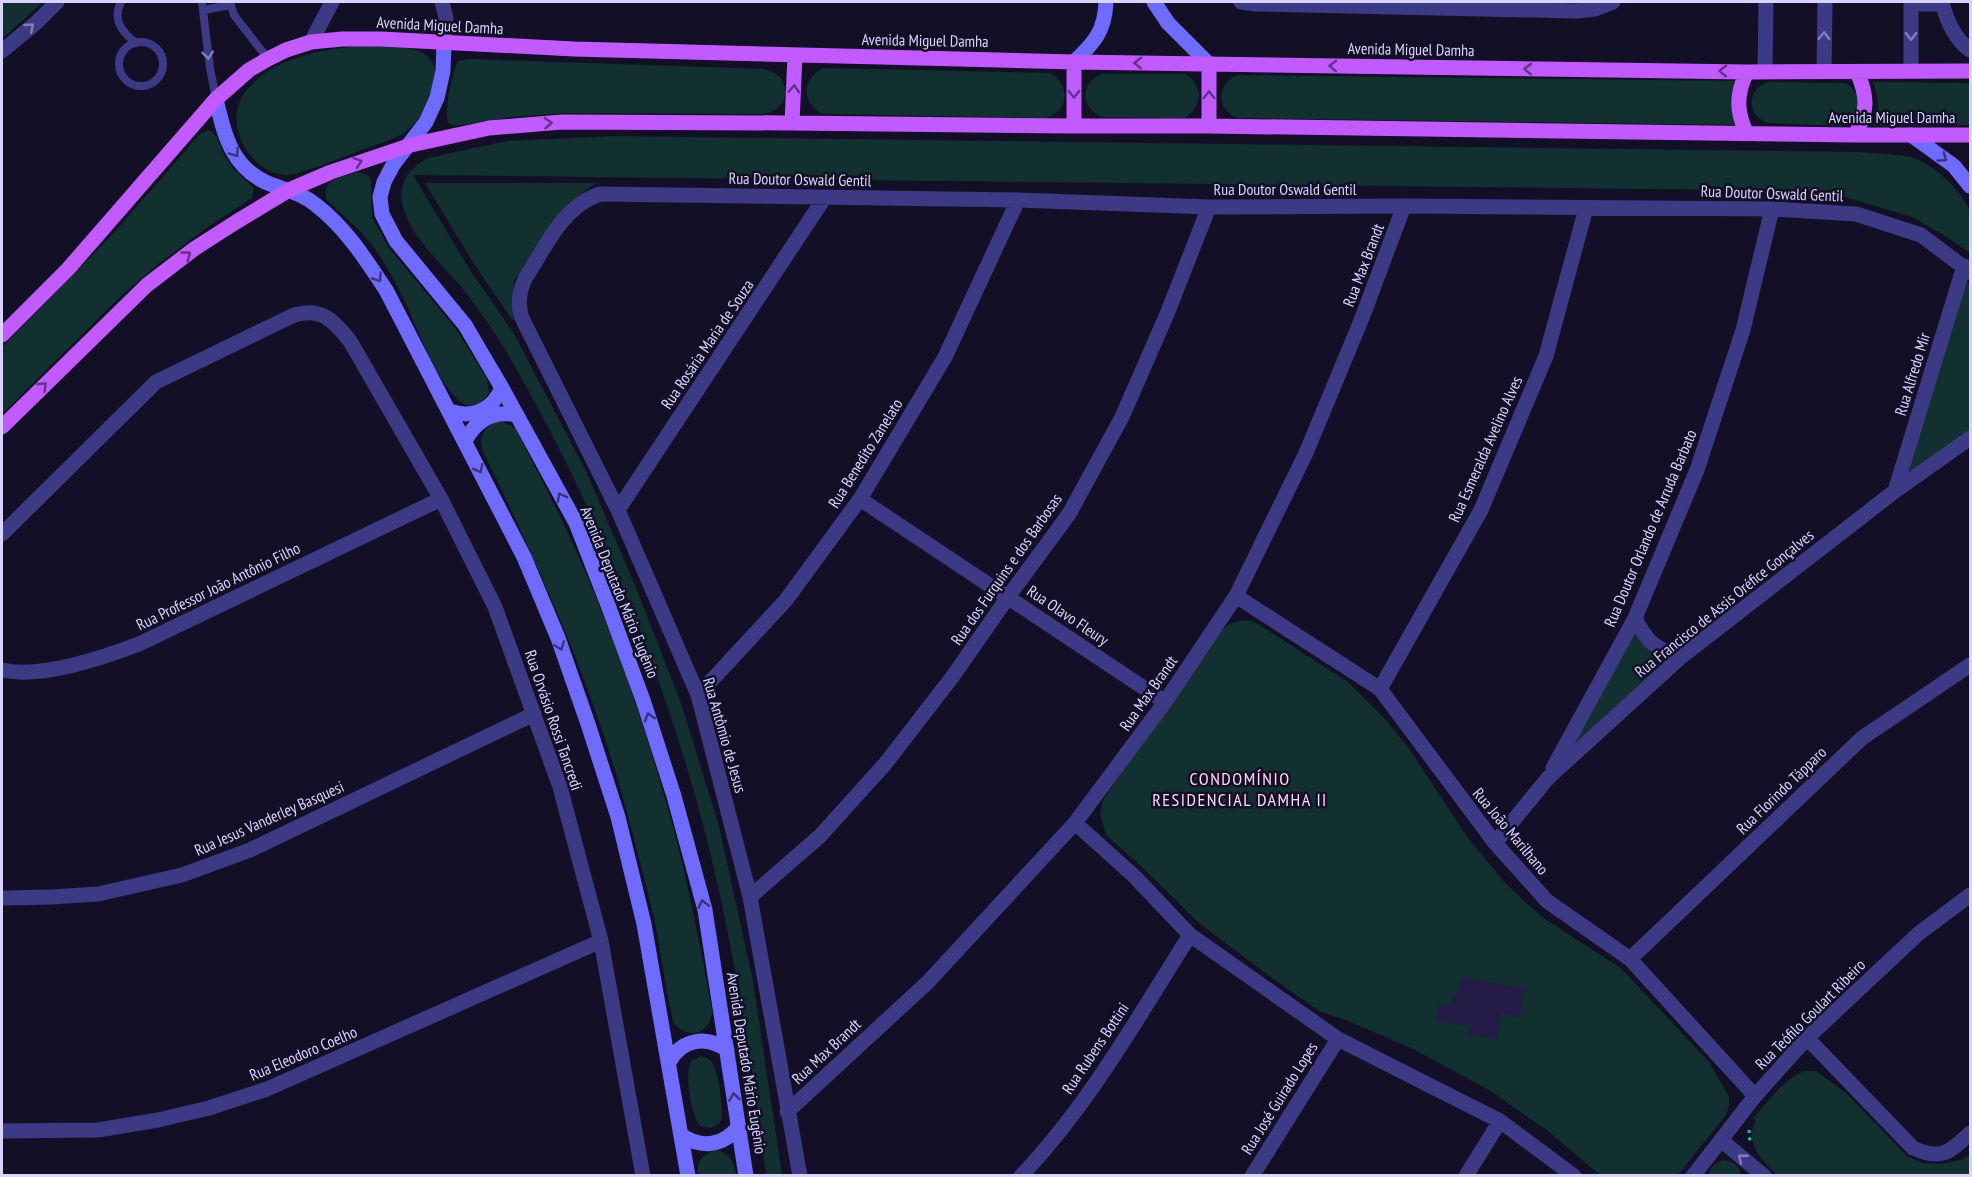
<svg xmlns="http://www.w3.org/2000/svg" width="1972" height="1177" viewBox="0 0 1972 1177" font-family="'PT Sans Narrow',sans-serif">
<rect width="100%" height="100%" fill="#130f26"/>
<path fill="#12302f" d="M 6,2 L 43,2 L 2,39 L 2,5 Z
M 369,46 C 386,47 409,45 424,54 C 451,70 424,119 405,132 C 394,140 380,143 367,148 C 344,157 321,166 298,173 C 293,174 288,175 284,175 C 249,171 223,124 244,94 C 269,57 329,47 369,46 Z
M 469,59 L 764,69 C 794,75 792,111 762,114 L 564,113 L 511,117 L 455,126 L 448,123 C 444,111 452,72 458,61 Z
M 824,68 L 1050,73 C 1070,84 1070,110 1047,118 L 823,114 C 801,104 801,78 824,68 Z
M 1102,74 L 1185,74 C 1204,85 1203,106 1185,118 L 1101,117 C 1080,107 1080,82 1102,74 Z
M 1238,75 L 1737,81 L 1737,125 L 1237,118 C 1216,109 1216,83 1238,75 Z
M 1768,82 L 1846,83 C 1864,95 1862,119 1841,126 L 1767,123 C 1746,115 1747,89 1768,82 Z
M 1873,82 L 1970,83 L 1970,125 L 1873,126 C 1880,111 1879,98 1873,82 Z
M 208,130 C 219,133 220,149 226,158 C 233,170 243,178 253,187 L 254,190 L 252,198 L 205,229 L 157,265 L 121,296 L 2,414 L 2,347 L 113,234 L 200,134 Z
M 613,136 L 1859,152 C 1876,154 1897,153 1914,158 C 1934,165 1963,191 1970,212 C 1972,221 1971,243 1970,253 L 1942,234 L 1912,217 L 1825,191 L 413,175 L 470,270 L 513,332 L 586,471 L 635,585 L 681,703 L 719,826 L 753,981 L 782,1175 L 766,1175 C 754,1081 740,988 720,895 C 683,726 620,562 539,410 C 523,381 507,351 488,323 C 479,310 469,296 458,283 C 428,251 366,191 428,158 L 507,141 Z
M 359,172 L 369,176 L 371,181 L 372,217 L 389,248 L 456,329 L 487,379 L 489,393 L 479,404 L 466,405 C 439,392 416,323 402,295 C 395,282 388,268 379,255 C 365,233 344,217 326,199 C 323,178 344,176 359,172 Z
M 425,183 L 597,183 C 561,203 542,238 520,272 L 514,281 L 513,321 L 474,264 Z
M 1966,281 L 1970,285 L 1970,430 L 1906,476 Z
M 496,422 L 503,422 L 515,428 C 532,462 550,495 566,529 C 607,616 640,709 666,802 C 686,870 699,940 712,1010 C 712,1034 686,1042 673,1021 C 665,987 661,952 654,918 C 646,884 637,850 628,816 C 594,687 540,569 482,449 C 479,436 484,427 496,422 Z
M 1244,620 L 1252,621 L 1261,626 L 1348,682 L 1386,720 L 1410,750 L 1468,838 L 1507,885 L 1542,917 L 1622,969 L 1709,1062 L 1729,1097 L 1729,1106 L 1726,1115 L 1678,1175 L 1600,1175 L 1548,1131 L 1489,1090 L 1415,1050 L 1346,1020 L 1319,1011 L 1268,975 L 1199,923 L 1141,866 L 1106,835 L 1100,814 L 1103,800 L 1218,634 L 1229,624 Z
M 1634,631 C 1642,643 1652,655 1666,661 L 1573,746 Z
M 701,1056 C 707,1058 710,1059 713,1064 C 719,1075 725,1113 720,1123 L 711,1128 L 700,1126 C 691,1116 684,1072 691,1061 Z
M 1804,1071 L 1816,1071 L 1845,1092 L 1907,1156 L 1923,1163 L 1941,1164 L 1961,1160 L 1970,1155 L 1970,1175 L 1777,1175 C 1763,1161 1743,1142 1756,1121 L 1753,1119 C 1768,1101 1782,1081 1804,1071 Z
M 718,1150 C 731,1155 734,1162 736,1175 L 698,1175 C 696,1160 704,1153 718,1150 Z
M 1723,1160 C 1733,1161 1740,1166 1741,1175 L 1709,1175 C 1710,1167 1715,1163 1723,1160 Z"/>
<path fill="#241b47" d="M 1461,977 L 1525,988 L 1520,1017 L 1501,1014 L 1497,1039 L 1468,1034 L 1470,1026 L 1436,1021 L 1439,1004 L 1452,1006 L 1454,993 L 1458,994 Z"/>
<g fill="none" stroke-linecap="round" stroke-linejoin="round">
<path stroke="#2fb8b0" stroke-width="3" stroke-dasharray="3 4.5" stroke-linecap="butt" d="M 1749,1130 L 1750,1144"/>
<path stroke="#3d3a85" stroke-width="8" d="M 121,2 C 112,20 122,32 136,43
M 202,2 L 210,68 L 216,99
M 230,2 L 234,15 L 268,59
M 204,10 L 231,5
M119 64a22 22 0 1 1 44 0a22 22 0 1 1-44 0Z"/>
<path stroke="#3d3a85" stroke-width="15" d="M 442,2 L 446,18 L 444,44
M 1241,2 L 1256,4 L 1577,11 L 1595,9 L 1613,2
M 1942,2 C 1946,19 1955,40 1970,50
M 1911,4 L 1942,4
M 311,42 L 332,2
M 2,51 L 36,23 L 57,2
M 1765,71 L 1766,2
M 1824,71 L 1825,2
M 1911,71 L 1911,2
M 1895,491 L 1964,266
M 860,499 L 1165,702
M 618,510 L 825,197
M 2,534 L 156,382 L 294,315 C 322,307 334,321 350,341 L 441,499 L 495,607 L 560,787 L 601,941 L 643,1176
M 1236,596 L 1380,689 L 1495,843 L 1547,901 L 1630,959 L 1755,1096
M 1635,618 C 1647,642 1655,649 1681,657
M 2,670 C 41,679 102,658 139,644 L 441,499
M 1380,689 L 1481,510 L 1546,356 L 1586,208
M 698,695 L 786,600 L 860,499 L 945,357 L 1018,200
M 1553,768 L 1635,618 L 1697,470 L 1743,330 L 1772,209
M 1075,823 L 1134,876 L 1190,935 L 1338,1039 L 1500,1121 L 1574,1176
M 1495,843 L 1548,778 L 1681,657 L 1895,491 L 1970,438
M 750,897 L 820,836 L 885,764 L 953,676 L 1008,597 L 1069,514 L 1122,417 L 1167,314 L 1209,207
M 2,898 L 52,897 L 98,894 L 182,875 L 250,850 L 534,714
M 1630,959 L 1862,738 L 1970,665
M 1807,1038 L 1913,1148 C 1941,1161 1950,1152 1970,1133
M 787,1112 L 928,982 L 1075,823 L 1165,702 L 1236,596 L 1306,453 L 1362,318 L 1404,206
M 2,1131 L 98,1130 L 158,1120 L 209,1108 L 267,1089 L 601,941
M 1721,1140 L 1764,1176
M 800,1176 L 750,897 L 698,695 L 618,510 L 521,316 C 518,301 519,291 526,277 C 546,246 563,206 600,194 L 1018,200 L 1209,207 L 1404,206 L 1772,209 L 1856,214 L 1921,235 L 1970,272
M 1021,1176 C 1089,1105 1138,1017 1190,935
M 1252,1176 L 1338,1039
M 1466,1176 L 1500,1121
M 1693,1176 L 1755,1096 L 1807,1038 L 1918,934 L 1970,895"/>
<path stroke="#6f6bff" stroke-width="15" d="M 1154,2 L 1168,23 L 1209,64
M 444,44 L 443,71 L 437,98 L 426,122 L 393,165 L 384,182 L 380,197 L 382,214 L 396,241 L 465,325 L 502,388 L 576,523 L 608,605 L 643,700 L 674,796 L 705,910 L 746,1176
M 1074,62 C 1094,43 1105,31 1106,2
M 216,99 C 224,135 232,169 270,184 C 286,190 303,194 316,205 C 346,228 366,260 386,290 L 524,557 L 558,638 L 588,724 L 618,817 L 644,924 L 688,1176
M 1911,135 L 1954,166 L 1970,186
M 450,411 C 473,419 492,410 502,388
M 465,441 C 476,420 494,410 517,415
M 669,1062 C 682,1039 706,1035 727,1050
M 681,1135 C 702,1149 724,1146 739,1126"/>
<path stroke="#c25bff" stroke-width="15" d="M 792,123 L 795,55
M 1074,126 L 1074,62
M 1209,126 L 1209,64
M 1747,134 C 1736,111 1736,94 1747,72
M 1855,135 C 1868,111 1868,97 1857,72
M 2,335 L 68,269 L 216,99 L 249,70 L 268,59 L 286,50 L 311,42 L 342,39 L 381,39 L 574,49 L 1074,62 L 1747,72 L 1970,71
M 2,427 L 147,285 L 194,249 L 236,222 L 289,190 L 331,172 L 411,145 L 489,128 L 562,122 L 792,123 L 1074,126 L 1209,126 L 1855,135 L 1970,135"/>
</g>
<defs><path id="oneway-chevron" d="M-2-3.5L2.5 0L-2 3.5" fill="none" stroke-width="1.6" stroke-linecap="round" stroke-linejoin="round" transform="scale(1.5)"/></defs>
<g stroke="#837fbc">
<use href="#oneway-chevron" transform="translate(30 27) rotate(-41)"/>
<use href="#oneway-chevron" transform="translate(1824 36) rotate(-89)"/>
<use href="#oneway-chevron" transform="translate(1911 36) rotate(91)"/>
<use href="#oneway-chevron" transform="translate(208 55) rotate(84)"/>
<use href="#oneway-chevron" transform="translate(1742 1158) rotate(-141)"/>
</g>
<g stroke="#623188">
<use href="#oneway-chevron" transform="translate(1138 63) rotate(-179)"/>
<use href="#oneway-chevron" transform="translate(1333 66) rotate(-179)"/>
<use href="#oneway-chevron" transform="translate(1528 69) rotate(-179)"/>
<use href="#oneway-chevron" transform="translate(1723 71) rotate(-179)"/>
<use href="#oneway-chevron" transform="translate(794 89) rotate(-87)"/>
<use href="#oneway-chevron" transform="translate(1074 94) rotate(90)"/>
<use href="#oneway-chevron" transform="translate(1209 95) rotate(-90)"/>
<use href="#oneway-chevron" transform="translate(548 123) rotate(-4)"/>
<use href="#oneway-chevron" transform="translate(358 162) rotate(-19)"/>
<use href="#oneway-chevron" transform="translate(187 255) rotate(-36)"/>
<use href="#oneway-chevron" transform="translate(43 386) rotate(-44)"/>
</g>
<g stroke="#38347d">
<use href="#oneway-chevron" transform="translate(235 153) rotate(56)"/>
<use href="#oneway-chevron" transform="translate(1943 158) rotate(36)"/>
<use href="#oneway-chevron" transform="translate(378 278) rotate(56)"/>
<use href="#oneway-chevron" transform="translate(479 469) rotate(63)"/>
<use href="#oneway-chevron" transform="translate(561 497) rotate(-118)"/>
<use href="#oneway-chevron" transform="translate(560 646) rotate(70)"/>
<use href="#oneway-chevron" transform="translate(649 717) rotate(-108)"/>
<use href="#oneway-chevron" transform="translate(703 904) rotate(-103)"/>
<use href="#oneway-chevron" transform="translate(734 1097) rotate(-99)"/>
</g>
<g text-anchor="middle" stroke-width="5" stroke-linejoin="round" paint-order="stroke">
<g font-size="16" fill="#d9d4ff" stroke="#130f26">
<text transform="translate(440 25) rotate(3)" y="6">Avenida Miguel Damha</text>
<text transform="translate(925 40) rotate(1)" y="6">Avenida Miguel Damha</text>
<text transform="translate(1411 49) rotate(1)" y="6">Avenida Miguel Damha</text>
<text x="1892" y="123">Avenida Miguel Damha</text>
<text transform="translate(800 179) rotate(1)" y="6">Rua Doutor Oswald Gentil</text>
<text x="1285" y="195">Rua Doutor Oswald Gentil</text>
<text transform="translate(1772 193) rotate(2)" y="6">Rua Doutor Oswald Gentil</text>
<text transform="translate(1363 265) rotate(-69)" y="6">Rua Max Brandt</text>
<text transform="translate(707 344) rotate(-56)" y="6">Rua Rosária Maria de Souza</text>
<text transform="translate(1912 374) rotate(-73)" y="6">Rua Alfredo Mir</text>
<text transform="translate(1485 449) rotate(-66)" y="6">Rua Esmeralda Avelino Alves</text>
<text transform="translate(865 453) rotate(-58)" y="6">Rua Benedito Zanelato</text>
<text transform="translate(1650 528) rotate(-67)" y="6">Rua Doutor Orlando de Arruda Barbato</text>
<text transform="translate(1006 569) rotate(-55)" y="6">Rua dos Furquins e dos Barbosas</text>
<text transform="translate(218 586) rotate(-26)" y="6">Rua Professor João Antônio Filho</text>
<text transform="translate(620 592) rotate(68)" y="6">Avenida Deputado Mário Eugênio</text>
<text transform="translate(1724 603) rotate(-39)" y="6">Rua Francisco de Assis Oréfice Gonçalves</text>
<text transform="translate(1068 615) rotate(34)" y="6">Rua Olavo Fleury</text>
<text transform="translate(1148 693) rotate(-55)" y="6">Rua Max Brandt</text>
<text transform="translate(554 720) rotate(71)" y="6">Rua Orvásio Rossi Tancredi</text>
<text transform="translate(725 735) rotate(74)" y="6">Rua Antômio de Jesus</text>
<text transform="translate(1781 790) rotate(-44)" y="6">Rua Florindo Tápparo</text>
<text transform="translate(269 818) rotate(-24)" y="6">Rua Jesus Vanderley Basquesi</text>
<text transform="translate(1511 831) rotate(50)" y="6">Rua João Marilhano</text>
<text transform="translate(1810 1014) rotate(-45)" y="6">Rua Teófilo Goulart Ribeiro</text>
<text transform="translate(1095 1048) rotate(-56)" y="6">Rua Rubens Bottini</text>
<text transform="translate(826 1051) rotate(-43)" y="6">Rua Max Brandt</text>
<text transform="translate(303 1053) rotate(-23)" y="6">Rua Eleodoro Coelho</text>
<text transform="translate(747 1063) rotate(81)" y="6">Avenida Deputado Mário Eugênio</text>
<text transform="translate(1279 1098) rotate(-58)" y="6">Rua José Guirado Lopes</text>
</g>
<g font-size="18" letter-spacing="1.5" fill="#ffd6f0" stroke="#130f26">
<text x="1240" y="785">CONDOMÍNIO<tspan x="1240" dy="21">RESIDENCIAL DAMHA II</tspan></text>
</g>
</g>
<rect width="1972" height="1177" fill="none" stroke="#d9d4ff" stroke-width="6"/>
</svg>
